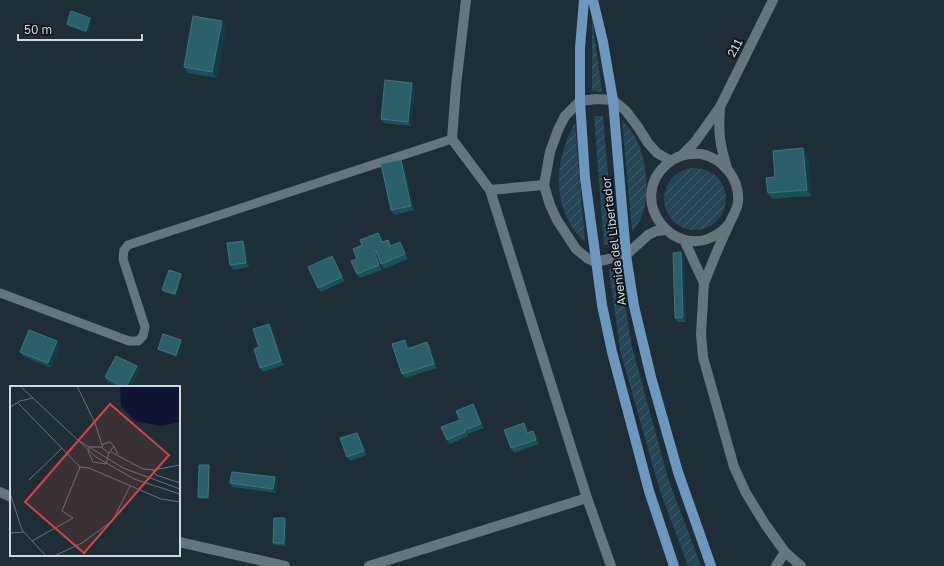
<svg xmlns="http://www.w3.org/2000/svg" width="944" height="566" viewBox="0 0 944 566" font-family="'Golos Text',sans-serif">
<defs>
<pattern id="garden-furrows" width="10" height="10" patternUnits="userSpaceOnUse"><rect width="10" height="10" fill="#264555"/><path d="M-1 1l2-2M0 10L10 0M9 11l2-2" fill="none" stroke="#445f6d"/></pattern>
</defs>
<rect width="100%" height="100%" fill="#1f2e36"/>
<path fill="url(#garden-furrows)" d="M 592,18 L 602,92 L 592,91 Z
M 594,116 L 603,116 L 614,244 L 604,245 Z
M 622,120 C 626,125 631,130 634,135 C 648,158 654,212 632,231 Z
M 575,123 L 585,242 C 551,210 553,161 575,123 Z
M664 199a31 31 0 1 1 62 0a31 31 0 1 1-62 0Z
M 619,268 L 632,347 L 668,478 L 701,566 L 688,566 L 660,491 L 620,350 L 609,269 Z"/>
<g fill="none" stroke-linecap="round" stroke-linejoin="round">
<path stroke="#64757d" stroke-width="9" d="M 0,293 L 129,341 L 138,341 L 143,336 L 145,327 L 123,259 L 124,250 L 128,245 L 452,139"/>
<path stroke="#64757d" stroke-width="10" d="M 466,0 L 456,86 L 452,139 L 490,190 L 587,498 L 611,566
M 490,190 L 544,185
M 0,492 L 11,497
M 179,542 L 285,566
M 369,566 L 587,498
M 776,566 L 785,552"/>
<path stroke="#64757d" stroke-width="10" d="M 720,109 C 718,133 720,145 727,168
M 682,155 L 695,142 L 720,107 L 773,0
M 665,230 L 656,231 L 648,235 L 626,255 L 595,262 L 587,258 L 576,249 L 557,220 L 550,205 L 544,185 L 550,152 L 558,130 L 565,116 L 580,101 L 596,99 L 613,100 L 626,111 L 638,127 L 648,143 L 657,153 L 671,161
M 684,240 L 704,283 L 701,334 L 703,357 L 734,467 L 746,493 L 765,524 L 785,552 L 801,566
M 704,283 C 712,264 719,245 728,227 C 731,218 737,211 738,202 C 740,179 723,158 701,154 C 689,153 676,156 667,164 C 625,200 675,264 719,233 C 723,231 725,228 728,225"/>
<path stroke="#6c97c0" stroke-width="10" d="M 584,0 L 580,48 L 580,101 L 585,178 L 602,305 L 612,352 L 649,491 L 674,566
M 593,0 L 603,42 L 613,100 L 626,255 L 634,306 L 651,377 L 678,472 L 711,566"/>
</g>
<path fill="#16525a" d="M 90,18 L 92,20 L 88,33 L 68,26 L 67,24 Z
M 226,27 L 217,78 L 188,73 L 184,67 Z
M 412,83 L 415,87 L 411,126 L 384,123 L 381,119 Z
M 808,154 L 811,196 L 772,199 L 768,193 L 775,177 Z
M 401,160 L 404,164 L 414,210 L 394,215 L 391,210 Z
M 378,233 L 381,237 L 383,242 L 388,240 L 391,245 L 403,246 L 408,259 L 384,269 L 381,264 L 377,256 L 382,270 L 360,278 L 357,274 L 357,259 L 362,245 Z
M 246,245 L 249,267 L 233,270 L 230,265 Z
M 681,252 L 684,257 L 686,322 L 678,322 L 675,318 Z
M 335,260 L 345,281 L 321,292 L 318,288 Z
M 182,276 L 176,296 L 164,292 L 162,290 Z
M 269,324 L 272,328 L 284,365 L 263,372 L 260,368 Z
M 182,342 L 177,357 L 160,351 L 158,349 Z
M 427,342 L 430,346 L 437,368 L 405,378 L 402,374 L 408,344 L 409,348 Z
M 60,346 L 51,368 L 23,356 L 20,352 Z
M 137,366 L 140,370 L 131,387 L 118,387 L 108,382 L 105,377 Z
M 473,404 L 476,409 L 484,428 L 467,434 L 468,436 L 450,444 L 447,440 L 460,420 Z
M 524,423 L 527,427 L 529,432 L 536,435 L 539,444 L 514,453 L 511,448 Z
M 360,437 L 367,455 L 350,461 L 347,457 Z
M 209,465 L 210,467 L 209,499 L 200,499 L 198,497 Z
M 278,482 L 276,493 L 233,487 L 230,483 Z
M 287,520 L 286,546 L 275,545 L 273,543 Z"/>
<path fill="#113e46" d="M 90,18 L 92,20 L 88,33 L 86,31 Z
M 222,21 L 226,27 L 217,78 L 212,72 Z
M 412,83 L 415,87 L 411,126 L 408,122 Z
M 803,148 L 808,154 L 811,196 L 807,190 Z
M 401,160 L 404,164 L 414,210 L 411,206 Z
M 378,233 L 381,237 L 385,246 L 382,242 Z
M 243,241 L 246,245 L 249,267 L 246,263 Z
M 400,242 L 403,246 L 408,259 L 405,254 Z
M 374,252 L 377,256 L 382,270 L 379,265 Z
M 681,252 L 684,257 L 686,322 L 683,317 Z
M 332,256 L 335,260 L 345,281 L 342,277 Z
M 181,274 L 182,276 L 176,296 L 175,294 Z
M 269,324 L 272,328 L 284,365 L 281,361 Z
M 181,340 L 182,342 L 177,357 L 176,355 Z
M 405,340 L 408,344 L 410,353 L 407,349 Z
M 57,341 L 60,346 L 51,368 L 48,363 Z
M 427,342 L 430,346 L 437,368 L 434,364 Z
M 137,366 L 140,370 L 131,387 L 126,387 Z
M 473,404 L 476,409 L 484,428 L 481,424 Z
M 524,423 L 527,427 L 530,437 L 527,433 Z
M 533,431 L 536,435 L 539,444 L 536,440 Z
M 357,433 L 360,437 L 367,455 L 364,451 Z
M 209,465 L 210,467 L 209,499 L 208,497 Z
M 275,477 L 278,482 L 276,493 L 273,489 Z
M 285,518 L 287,520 L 286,546 L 284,543 Z"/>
<path fill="#2a6068" stroke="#44737a" d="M 71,11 L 90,18 L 86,31 L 67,24 Z
M 193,16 L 222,21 L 212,72 L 184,67 Z
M 385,80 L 412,83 L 408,122 L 381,119 Z
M 803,148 L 807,190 L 768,193 L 766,178 L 775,177 L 773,151 Z
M 401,160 L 411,206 L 391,210 L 381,164 Z
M 378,233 L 382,242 L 388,240 L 390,246 L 400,242 L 405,254 L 381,264 L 376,251 L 374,252 L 379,265 L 357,274 L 351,261 L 357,259 L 353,249 L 362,245 L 360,240 Z
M 243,241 L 246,263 L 230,265 L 227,243 Z
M 681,252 L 683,317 L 675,318 L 673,253 Z
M 332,256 L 342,277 L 318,288 L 308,267 Z
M 169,270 L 181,274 L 175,294 L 162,290 Z
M 269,324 L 281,361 L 260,368 L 254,349 L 259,347 L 253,329 Z
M 29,330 L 57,341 L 48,363 L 20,352 Z
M 163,334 L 181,340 L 176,355 L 158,349 Z
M 405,340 L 407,349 L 427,342 L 434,364 L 402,374 L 392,344 Z
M 116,356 L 137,366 L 126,387 L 124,387 L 105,377 Z
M 473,404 L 481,424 L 464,430 L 465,432 L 447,440 L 441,427 L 460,420 L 456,411 Z
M 524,423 L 527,433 L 533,431 L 536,440 L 511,448 L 504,430 Z
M 357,433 L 364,451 L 347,457 L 340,438 Z
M 199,465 L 209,465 L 208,497 L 198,497 Z
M 232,472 L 275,477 L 273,489 L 230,483 Z
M 274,518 L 285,518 L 284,543 L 273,543 Z"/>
<g text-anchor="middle" stroke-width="4" stroke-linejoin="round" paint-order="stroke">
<g font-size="12" fill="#cfd8dd" stroke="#0f1519">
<text transform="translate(735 48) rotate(-63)" y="4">211</text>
<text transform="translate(614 241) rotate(-97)" y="4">Avenida del Libertador</text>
</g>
</g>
<g transform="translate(10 386)">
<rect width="170" height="170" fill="#1f2e36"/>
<path d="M 110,0 L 170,0 L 170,36 L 151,40 L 125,35 L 111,20 Z" fill="#0f1433"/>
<path fill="none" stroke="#657279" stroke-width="1" d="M 10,0 L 86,71 L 124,93 L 170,108M 67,0 L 85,37 L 92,59M 7,16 L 70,81 L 79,82 L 151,113 L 170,116M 0,21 L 10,15 L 23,12M 68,54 L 113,82 L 170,103M 104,60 L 99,67 L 92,62 L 93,58 L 100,56 L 103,59 L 108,68M 92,61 L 80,61 L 78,65 L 83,76 L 96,78 L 99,67M 101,66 L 133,83 L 143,84 L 170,79M 143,84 L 146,89 L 170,97M 19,94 L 52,62M 0,107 L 12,144 L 36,170M 0,147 L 14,146M 22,155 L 63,132 L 52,125 L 70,81M 44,170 L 72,157 L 103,134 L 120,100"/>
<path fill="#d54243" fill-opacity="0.15" stroke="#d54243" stroke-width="2" d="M 100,18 L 159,69 L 74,167 L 15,116 Z"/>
<rect width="170" height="170" fill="none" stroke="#cfd8dd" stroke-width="2"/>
</g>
<path d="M18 34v6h124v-6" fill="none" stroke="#cfd8dd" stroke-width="2"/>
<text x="24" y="34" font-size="12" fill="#cfd8dd" stroke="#0f1519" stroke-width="3" paint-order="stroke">50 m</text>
</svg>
